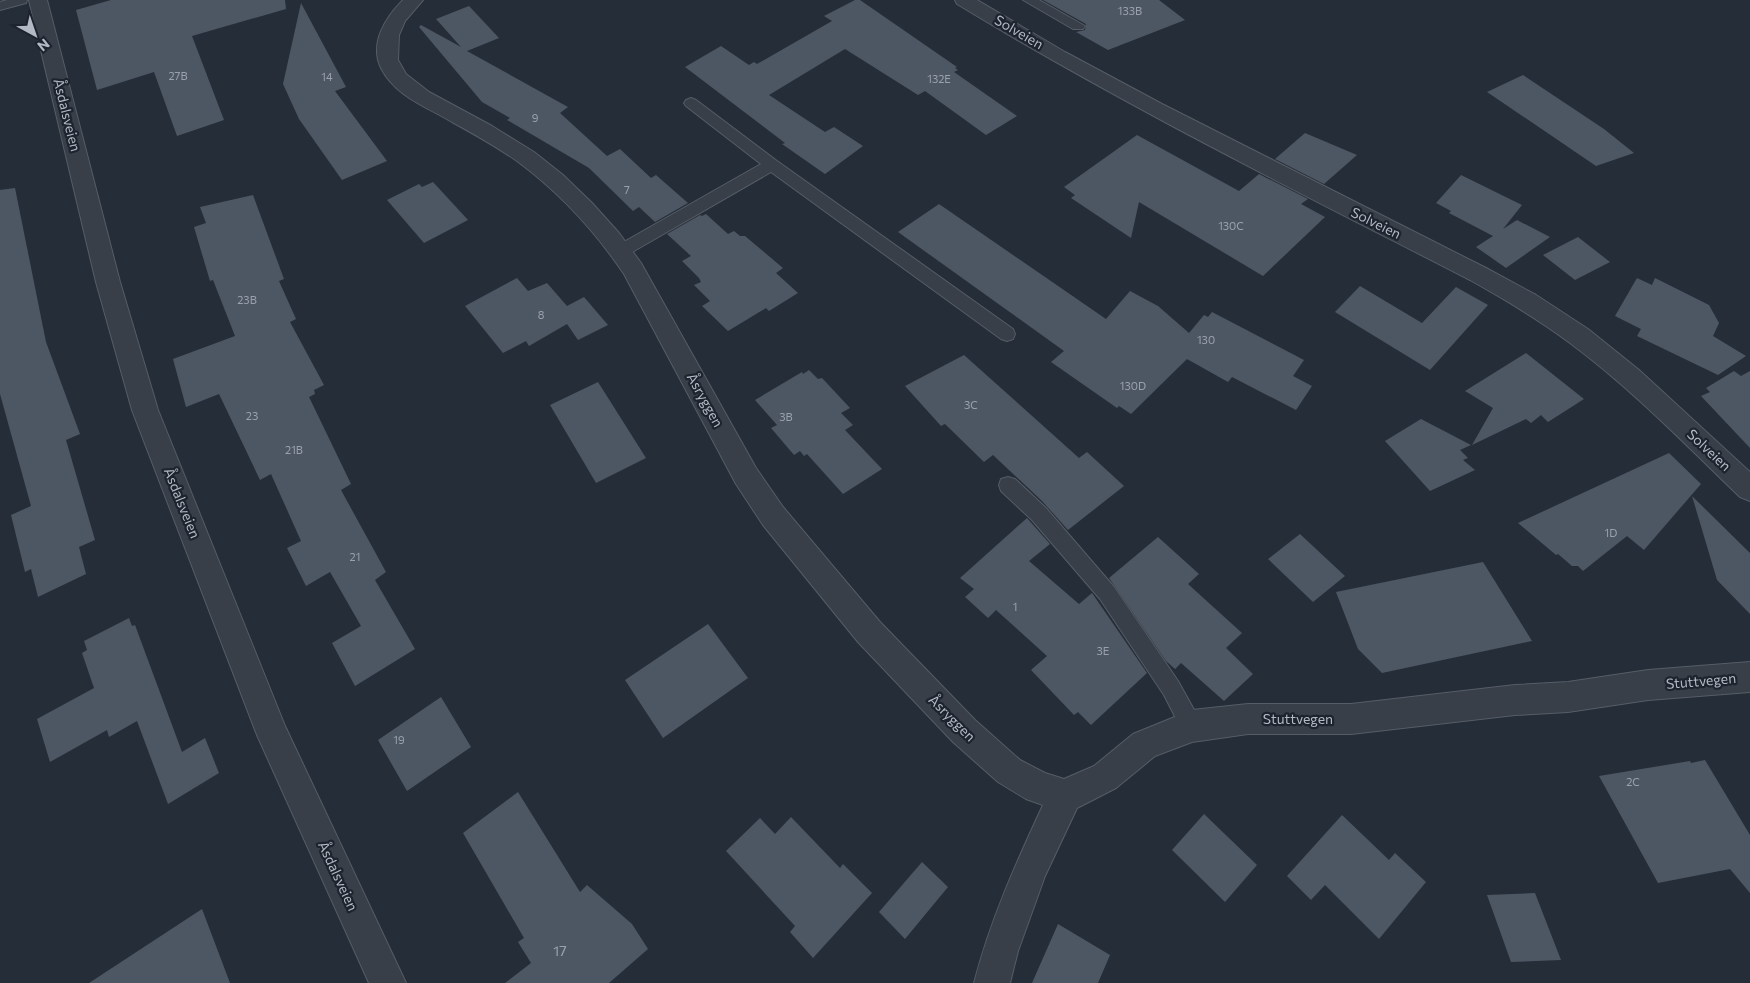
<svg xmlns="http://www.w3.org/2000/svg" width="1750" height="983" viewBox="0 0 1750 983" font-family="Commissioner,sans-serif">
<rect width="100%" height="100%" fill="#252d38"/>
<path fill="#4d5764" d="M 111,0 L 285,0 L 286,9 L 192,36 L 224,120 L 177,136 L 154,72 L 97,90 L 76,10 Z
M 855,0 L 860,0 L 957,67 L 955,68 L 958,70 L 954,72 L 1017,116 L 986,135 L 925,91 L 918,95 L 845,49 L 769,95 L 825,132 L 834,127 L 863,146 L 825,174 L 782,144 L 785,143 L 685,67 L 721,46 L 749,65 L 754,62 L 757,64 L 832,21 L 824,16 Z
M 1043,0 L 1159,0 L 1185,20 L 1108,50 L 1076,32 L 1085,30 L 1086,24 Z
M 301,3 L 346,87 L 335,91 L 387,161 L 342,180 L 299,119 L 283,84 Z
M 469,6 L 499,38 L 467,51 L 568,107 L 560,113 L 607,156 L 620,149 L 651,178 L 656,175 L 688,203 L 655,222 L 639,207 L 633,211 L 589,168 L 507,120 L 510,118 L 482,102 L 419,27 L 421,25 L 461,47 L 436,19 Z
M 1523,75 L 1604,129 L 1634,153 L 1596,166 L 1487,92 Z
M 1305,133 L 1357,155 L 1324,184 L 1275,159 Z
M 1137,135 L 1239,191 L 1259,174 L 1308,199 L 1301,204 L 1325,217 L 1263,276 L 1139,202 L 1131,238 L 1071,198 L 1075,195 L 1064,187 Z
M 1461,175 L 1522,205 L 1503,229 L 1517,220 L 1550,237 L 1506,268 L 1476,247 L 1493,236 L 1449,213 L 1451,211 L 1436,203 Z
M 433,182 L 468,220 L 424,243 L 387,200 L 419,184 L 422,187 Z
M 15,188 L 46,342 L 80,434 L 66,440 L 95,540 L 79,547 L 86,574 L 38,597 L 31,569 L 25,572 L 11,515 L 31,506 L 0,394 L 0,190 Z
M 253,195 L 284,279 L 279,281 L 296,319 L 290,322 L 324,385 L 314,390 L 315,394 L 309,397 L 351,484 L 341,490 L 386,572 L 375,580 L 415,649 L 355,686 L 332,643 L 361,626 L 330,572 L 306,586 L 287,548 L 301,541 L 271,474 L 260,480 L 219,394 L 186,407 L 173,359 L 235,336 L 213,280 L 210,281 L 194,227 L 206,223 L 200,207 Z
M 939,204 L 1106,319 L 1130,291 L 1158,306 L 1189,333 L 1204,315 L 1208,317 L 1212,312 L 1304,360 L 1293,376 L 1312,386 L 1296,410 L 1232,377 L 1228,382 L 1187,359 L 1131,414 L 1119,406 L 1117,408 L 1051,362 L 1064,351 L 898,232 Z
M 706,214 L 728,234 L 734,231 L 740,236 L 745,236 L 783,268 L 776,273 L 798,293 L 769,311 L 766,308 L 728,331 L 702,306 L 710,301 L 694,285 L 701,282 L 699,278 L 682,261 L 691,256 L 667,234 L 700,215 L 702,216 Z
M 1578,237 L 1610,262 L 1575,280 L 1543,255 Z
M 517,278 L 528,291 L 547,283 L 567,306 L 584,297 L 608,325 L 578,340 L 567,324 L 529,346 L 526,341 L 503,353 L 465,306 Z
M 1637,278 L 1652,285 L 1655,278 L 1709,305 L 1719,323 L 1713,336 L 1746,356 L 1718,375 L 1637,336 L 1641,329 L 1615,316 Z
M 1360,286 L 1422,323 L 1456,287 L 1488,305 L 1430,370 L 1335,312 Z
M 1526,353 L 1584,399 L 1548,422 L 1541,415 L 1531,423 L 1526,419 L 1472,445 L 1493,408 L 1465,391 Z
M 964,355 L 1079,458 L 1087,452 L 1124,486 L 1068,530 L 1042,501 L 993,455 L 984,462 L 945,424 L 941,426 L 905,386 Z
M 809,370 L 818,379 L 822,378 L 850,408 L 841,413 L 853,425 L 845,430 L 882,469 L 843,494 L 807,454 L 804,456 L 800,451 L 794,455 L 771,428 L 777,425 L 755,400 L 802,372 L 803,374 Z
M 1734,371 L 1741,376 L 1750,371 L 1750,448 L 1701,396 L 1710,392 L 1706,388 Z
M 598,382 L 646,458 L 596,483 L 550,405 Z
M 1421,419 L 1471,445 L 1460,450 L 1468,458 L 1463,460 L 1475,470 L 1430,491 L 1385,441 Z
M 1669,453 L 1701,484 L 1644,550 L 1627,536 L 1583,571 L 1578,566 L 1572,566 L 1558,554 L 1556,555 L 1518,523 Z
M 1692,496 L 1750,553 L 1750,614 L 1717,580 Z
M 1027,518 L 1050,544 L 1029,561 L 1079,604 L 1092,593 L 1147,673 L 1091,725 L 1078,712 L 1074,715 L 1031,670 L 1047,656 L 996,610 L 988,618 L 965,597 L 974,589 L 960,578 Z
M 1300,534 L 1345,576 L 1313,602 L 1268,559 Z
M 1158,537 L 1199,574 L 1188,584 L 1242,633 L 1226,648 L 1253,674 L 1224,701 L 1181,663 L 1175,669 L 1166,661 L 1109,578 Z
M 1483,562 L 1532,641 L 1382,673 L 1358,649 L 1336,592 Z
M 129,618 L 132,626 L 135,625 L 182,752 L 205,738 L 219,773 L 168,804 L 137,721 L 109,737 L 107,730 L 50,762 L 37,719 L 94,688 L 82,653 L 87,650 L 84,641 Z
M 708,624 L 748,678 L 663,738 L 625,680 Z
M 441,697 L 471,747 L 407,791 L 378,740 Z
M 1705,760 L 1750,835 L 1750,893 L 1730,869 L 1658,883 L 1599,776 L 1690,761 L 1691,763 Z
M 518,792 L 580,892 L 587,885 L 632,924 L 648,949 L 609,983 L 505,983 L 531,963 L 518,942 L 524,938 L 463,833 Z
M 1204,814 L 1257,865 L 1225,902 L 1172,850 Z
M 1342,815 L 1389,860 L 1395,853 L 1426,882 L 1379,939 L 1325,885 L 1311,900 L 1287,876 Z
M 791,817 L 840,868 L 843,864 L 872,893 L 813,958 L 790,932 L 795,926 L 726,851 L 760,818 L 775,834 Z
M 922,862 L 948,887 L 905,939 L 879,912 Z
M 1535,893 L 1561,960 L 1511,962 L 1487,895 Z
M 202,909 L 230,983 L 89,983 Z
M 1058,924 L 1110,955 L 1098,983 L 1032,983 Z"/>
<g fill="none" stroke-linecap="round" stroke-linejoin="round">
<defs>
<path id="lane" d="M 7,0 L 27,0 L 26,3 L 0,10 L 0,2 Z
M 1023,0 L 1039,0 L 1085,26 L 1083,29 L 1073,29 Z
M 691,98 L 696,100 L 777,161 L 1013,329 L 1015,334 L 1013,339 L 1007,341 L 1001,339 L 771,172 L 627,255 L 621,257 L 615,255 L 613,251 L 615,247 L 761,164 L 686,106 L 684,103 L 686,100 Z
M 1008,477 L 1015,479 L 1046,508 L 1114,587 L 1178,681 L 1203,726 L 1200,734 L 1192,737 L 1184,734 L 1164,695 L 1100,599 L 1032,520 L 1001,491 L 999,485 L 1001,479 Z"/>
<path id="street" d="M 29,0 L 47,0 L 120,282 L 158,410 L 285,726 L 406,983 L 369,983 L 257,735 L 132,410 L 96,282 Z
M 403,0 L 423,0 L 405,21 L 399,35 L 398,60 L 406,74 L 429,92 L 492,126 L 534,152 L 563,175 L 592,203 L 619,233 L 641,263 L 756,468 L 783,507 L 880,622 L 975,720 L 1020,760 L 1045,773 L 1064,779 L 1094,766 L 1133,734 L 1192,710 L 1248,704 L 1351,704 L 1515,685 L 1568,682 L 1648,670 L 1750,662 L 1750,692 L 1648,700 L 1568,712 L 1515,715 L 1351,734 L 1248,734 L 1192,742 L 1155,756 L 1116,788 L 1077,808 L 1045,876 L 1018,951 L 1010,983 L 974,983 C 990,921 1016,863 1043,805 L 1026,799 L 998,782 L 953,742 L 858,642 L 763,525 L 736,484 L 624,274 C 595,231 559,192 517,161 C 497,147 474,134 452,122 C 427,107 395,96 381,68 C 369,43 386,17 403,0 Z
M 955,0 L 977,0 L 1065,52 L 1162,104 L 1486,268 L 1536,295 L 1588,329 L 1639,370 L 1750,472 L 1750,501 L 1740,497 C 1685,444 1632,389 1570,343 C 1538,319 1504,299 1470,280 C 1297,191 1123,105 957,4 Z"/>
</defs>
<use href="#lane" stroke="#565d67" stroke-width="2"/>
<use href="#street" stroke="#565d67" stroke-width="2"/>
<use href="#lane" fill="#383f49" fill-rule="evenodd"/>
<use href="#street" fill="#383f49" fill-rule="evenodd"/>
</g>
<g text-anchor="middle" stroke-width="4.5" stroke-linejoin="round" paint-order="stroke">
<g font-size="11" fill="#9aa1ad">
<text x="1130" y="15">133B</text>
<text x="178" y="80">27B</text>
<text x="327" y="81">14</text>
<text x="939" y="83">132E</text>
<text x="535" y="122">9</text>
<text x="627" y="194">7</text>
<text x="1231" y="230">130C</text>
<text x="247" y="304">23B</text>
<text x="541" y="319">8</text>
<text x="1206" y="344">130</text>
<text x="1133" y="390">130D</text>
<text x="971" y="409">3C</text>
<text x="252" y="420">23</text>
<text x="786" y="421">3B</text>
<text x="294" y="454">21B</text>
<text x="1611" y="537">1D</text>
<text x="355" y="561">21</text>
<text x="1015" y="611">1</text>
<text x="1103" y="655">3E</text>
<text x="399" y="744">19</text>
<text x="1633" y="786">2C</text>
</g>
<g font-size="14" fill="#b3bac5" stroke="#1d242e">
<text transform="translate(1019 32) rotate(30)" y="5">Solveien</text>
<text transform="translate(67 115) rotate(76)" y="5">Åsdalsveien</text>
<text transform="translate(1376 223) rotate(26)" y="5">Solveien</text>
<text transform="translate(705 400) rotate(61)" y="5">Åsryggen</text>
<text transform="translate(1709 450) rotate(43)" y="5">Solveien</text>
<text transform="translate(182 503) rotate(68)" y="5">Åsdalsveien</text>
<text transform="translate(1701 681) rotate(-5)" y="5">Stuttvegen</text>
<text transform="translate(952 718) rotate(45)" y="5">Åsryggen</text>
<text x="1298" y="724">Stuttvegen</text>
<text transform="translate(338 876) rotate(65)" y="5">Åsdalsveien</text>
</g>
<g font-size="14" fill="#9aa1ad">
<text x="560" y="956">17</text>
</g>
</g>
<g transform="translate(35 35) rotate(140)" stroke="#1d242e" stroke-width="4" paint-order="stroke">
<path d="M0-4L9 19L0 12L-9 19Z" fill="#b3bac5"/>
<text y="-8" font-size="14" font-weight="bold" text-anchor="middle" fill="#b3bac5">N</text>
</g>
</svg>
